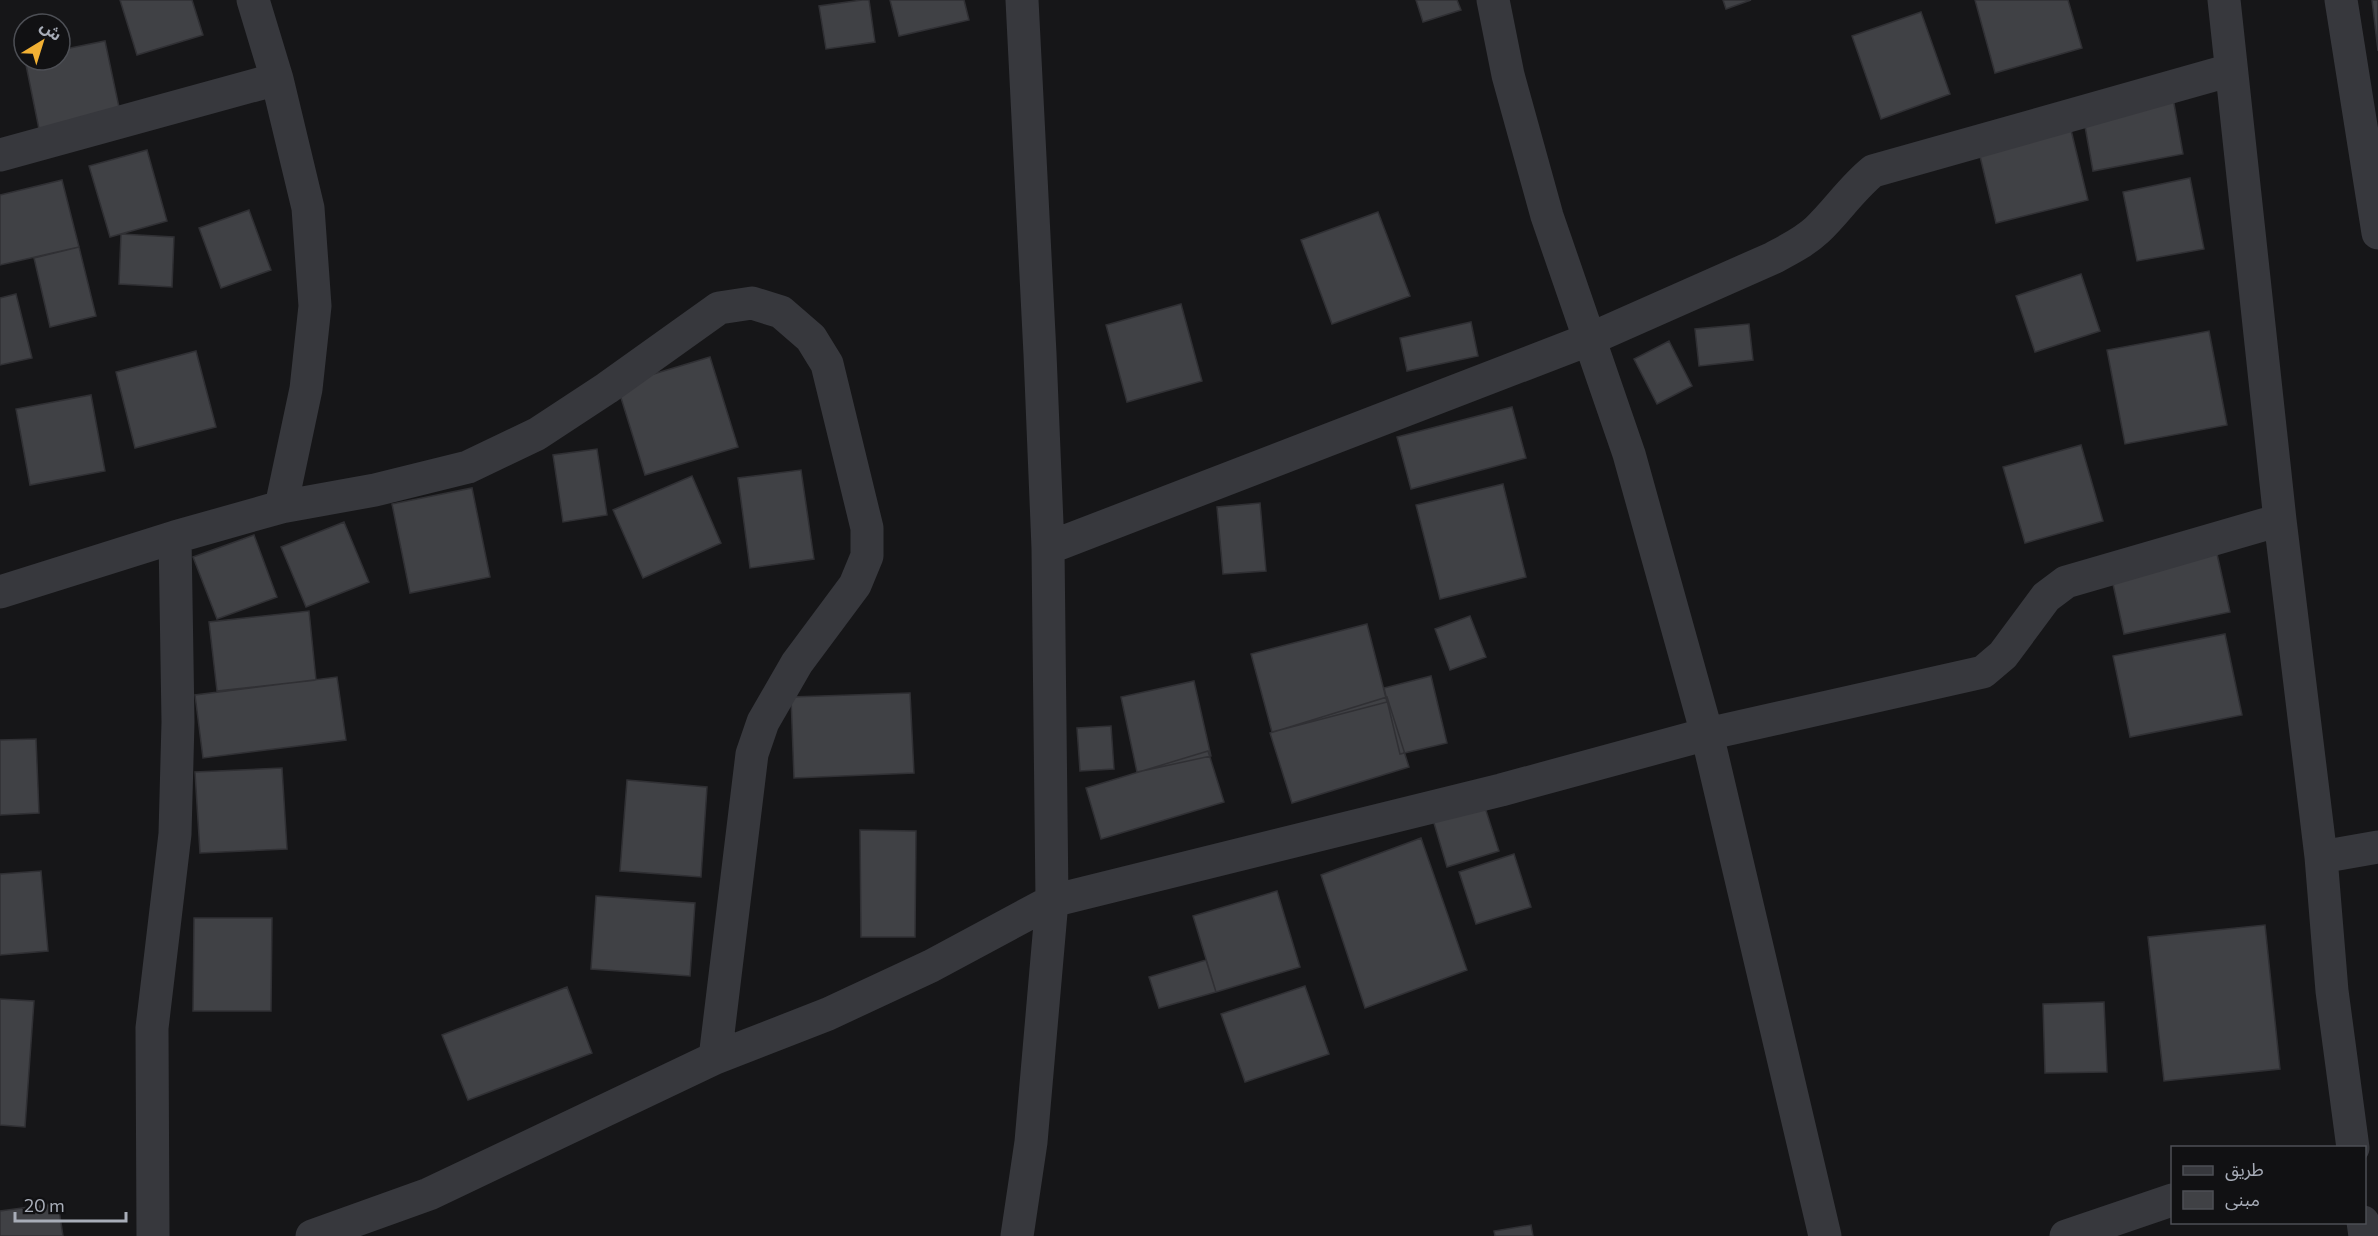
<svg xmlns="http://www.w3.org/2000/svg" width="2378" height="1236" viewBox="0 0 2378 1236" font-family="Commissioner,'Noto Sans Arabic',sans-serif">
<rect width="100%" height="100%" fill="#161618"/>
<path fill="#404145" stroke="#303034" stroke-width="1.5" d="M 120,0 L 192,0 L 203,35 L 137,55 Z
M 862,0 L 869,0 L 875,42 L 826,49 L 819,6 Z
M 890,0 L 964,0 L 969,20 L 899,36 Z
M 1416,0 L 1457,0 L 1461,10 L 1423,22 Z
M 1723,0 L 1751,0 L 1726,9 Z
M 1975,0 L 2068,0 L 2082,48 L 1995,73 Z
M 2372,0 L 2378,0 L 2378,51 Z
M 1921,12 L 1950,94 L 1881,119 L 1852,36 Z
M 105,41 L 120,112 L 39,129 L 25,60 L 60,60 L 60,50 Z
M 2173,98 L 2183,154 L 2093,171 L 2083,115 Z
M 2071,130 L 2088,200 L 1996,223 L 1979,152 Z
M 147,150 L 167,221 L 110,237 L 89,166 Z
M 2190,178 L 2204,249 L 2137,261 L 2123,192 Z
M 62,180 L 79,247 L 0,265 L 0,195 Z
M 249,210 L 271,270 L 221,288 L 199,228 Z
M 1378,212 L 1410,296 L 1332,324 L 1301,240 Z
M 121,234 L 174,237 L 172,287 L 119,284 Z
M 79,247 L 96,316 L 50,327 L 34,258 Z
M 2081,274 L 2100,331 L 2035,352 L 2016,296 Z
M 16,294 L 32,358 L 0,365 L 0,298 Z
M 1181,304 L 1202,381 L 1127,402 L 1106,325 Z
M 1471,322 L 1478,356 L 1407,371 L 1400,338 Z
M 1749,324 L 1753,360 L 1699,366 L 1695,329 Z
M 2209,331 L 2227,425 L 2125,444 L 2107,350 Z
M 1669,341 L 1692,386 L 1657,404 L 1634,359 Z
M 196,351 L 216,427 L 135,448 L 116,372 Z
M 710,357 L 738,447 L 645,475 L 617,385 Z
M 91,395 L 105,471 L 30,485 L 16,409 Z
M 1512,407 L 1526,458 L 1411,489 L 1397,437 Z
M 2081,445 L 2103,521 L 2025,543 L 2003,467 Z
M 597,449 L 607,515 L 563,522 L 553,455 Z
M 801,470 L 814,559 L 750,568 L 738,478 Z
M 692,476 L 721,543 L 643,578 L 613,510 Z
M 1503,484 L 1526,577 L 1440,599 L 1416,505 Z
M 472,488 L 490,577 L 410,593 L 392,504 Z
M 1260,503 L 1266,571 L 1223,574 L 1217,507 Z
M 344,522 L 369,582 L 306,607 L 281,547 Z
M 254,535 L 277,597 L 217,619 L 193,557 Z
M 2217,554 L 2230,612 L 2124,634 L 2111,575 Z
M 309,611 L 316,680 L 217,691 L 209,622 Z
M 1470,616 L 1486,657 L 1450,670 L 1435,629 Z
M 1367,624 L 1387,702 L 1272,732 L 1251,654 Z
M 2225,634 L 2242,715 L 2130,737 L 2113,656 Z
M 1431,676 L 1447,743 L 1400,754 L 1384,688 Z
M 337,677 L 346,740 L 203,758 L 195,695 Z
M 1194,681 L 1211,756 L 1137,772 L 1121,697 Z
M 910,693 L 914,773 L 794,778 L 791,697 Z
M 1387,697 L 1409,767 L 1292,803 L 1270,733 Z
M 1111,726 L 1114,769 L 1080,771 L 1077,728 Z
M 36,739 L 39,813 L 0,815 L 0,740 Z
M 1208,751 L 1224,802 L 1101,839 L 1086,788 Z
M 282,768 L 287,849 L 200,853 L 195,772 Z
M 627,780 L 707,787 L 701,877 L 620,871 Z
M 1482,798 L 1499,851 L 1447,867 L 1431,813 Z
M 860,830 L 916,831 L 915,937 L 861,937 Z
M 1421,838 L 1467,970 L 1365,1008 L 1321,875 Z
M 1514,854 L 1531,907 L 1476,924 L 1459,872 Z
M 41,871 L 48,951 L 0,955 L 0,874 Z
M 1277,891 L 1300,967 L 1216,992 L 1193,916 Z
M 596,896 L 695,903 L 690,976 L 591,969 Z
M 194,918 L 272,918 L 271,1011 L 193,1011 Z
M 2265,925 L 2280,1069 L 2164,1081 L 2148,937 Z
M 1206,960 L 1216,992 L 1159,1008 L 1149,977 Z
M 1305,986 L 1329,1054 L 1245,1082 L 1221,1014 Z
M 567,987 L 592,1053 L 468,1100 L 442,1035 Z
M 0,999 L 34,1001 L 25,1127 L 0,1125 Z
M 2104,1002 L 2107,1072 L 2045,1073 L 2043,1004 Z
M 58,1203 L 63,1236 L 0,1236 L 0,1211 Z
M 1531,1225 L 1533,1236 L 1495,1236 L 1494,1231 Z"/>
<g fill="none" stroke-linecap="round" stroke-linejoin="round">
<path stroke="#37383d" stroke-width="33" d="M 253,0 L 277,79 L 308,208 L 315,306 L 306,389 L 281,507
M 1493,0 L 1508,75 L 1547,216 L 1629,454 L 1707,734 L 1825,1236
M 2224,0 L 2280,520 L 2321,857 L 2332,991 L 2353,1148
M 2341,0 L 2378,233
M 0,155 L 277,79
M 1048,548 L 1590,339 L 1773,258 C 1788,250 1804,242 1817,230 C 1837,211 1851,189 1873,171 L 2231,70
M 0,592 L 175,537 L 281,507 L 375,490 L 468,467 L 537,434 L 607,388 L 719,308 L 752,303 L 781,312 L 811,338 L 827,364 L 867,528 L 867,556 L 855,585 L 797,663 L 763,722 L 752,754 L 715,1058
M 2321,857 L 2378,847
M 2363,1222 L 2365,1236
M 153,1236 L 152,1028 L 175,834 L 178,722 L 175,537
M 312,1236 L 429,1194 L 715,1058 L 828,1014 L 931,966 L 1052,901 L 1501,790 L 1707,734 L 1983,672 L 2003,655 L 2046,597 L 2066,582 L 2280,520
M 1017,1236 L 1031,1142 L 1052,901 L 1048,548 L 1040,354 L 1022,0
M 2066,1236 L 2172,1200"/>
</g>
<rect x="2171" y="1146" width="195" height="78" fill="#111113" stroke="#4d4f55" stroke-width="1.5"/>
<rect x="2183" y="1166" width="30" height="9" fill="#37383d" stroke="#4d4f55" stroke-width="1.5"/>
<text x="2225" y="1176" font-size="18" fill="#a8adb8">طريق</text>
<rect x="2183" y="1191" width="30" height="18" fill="#404145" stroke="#4d4f55" stroke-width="1.5"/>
<text x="2225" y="1206" font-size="18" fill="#a8adb8">مبنى</text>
<g transform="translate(42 42) rotate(38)"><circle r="28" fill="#111113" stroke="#4d4f55" stroke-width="1.5"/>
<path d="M0-4.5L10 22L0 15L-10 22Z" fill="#f2b134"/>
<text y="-9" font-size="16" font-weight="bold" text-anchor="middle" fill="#a8adb8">ش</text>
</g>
<path d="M15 1212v9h111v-9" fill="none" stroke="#a8adb8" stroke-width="3"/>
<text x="24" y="1212" font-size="18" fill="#a8adb8" stroke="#111113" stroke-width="4.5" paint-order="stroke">20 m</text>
</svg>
